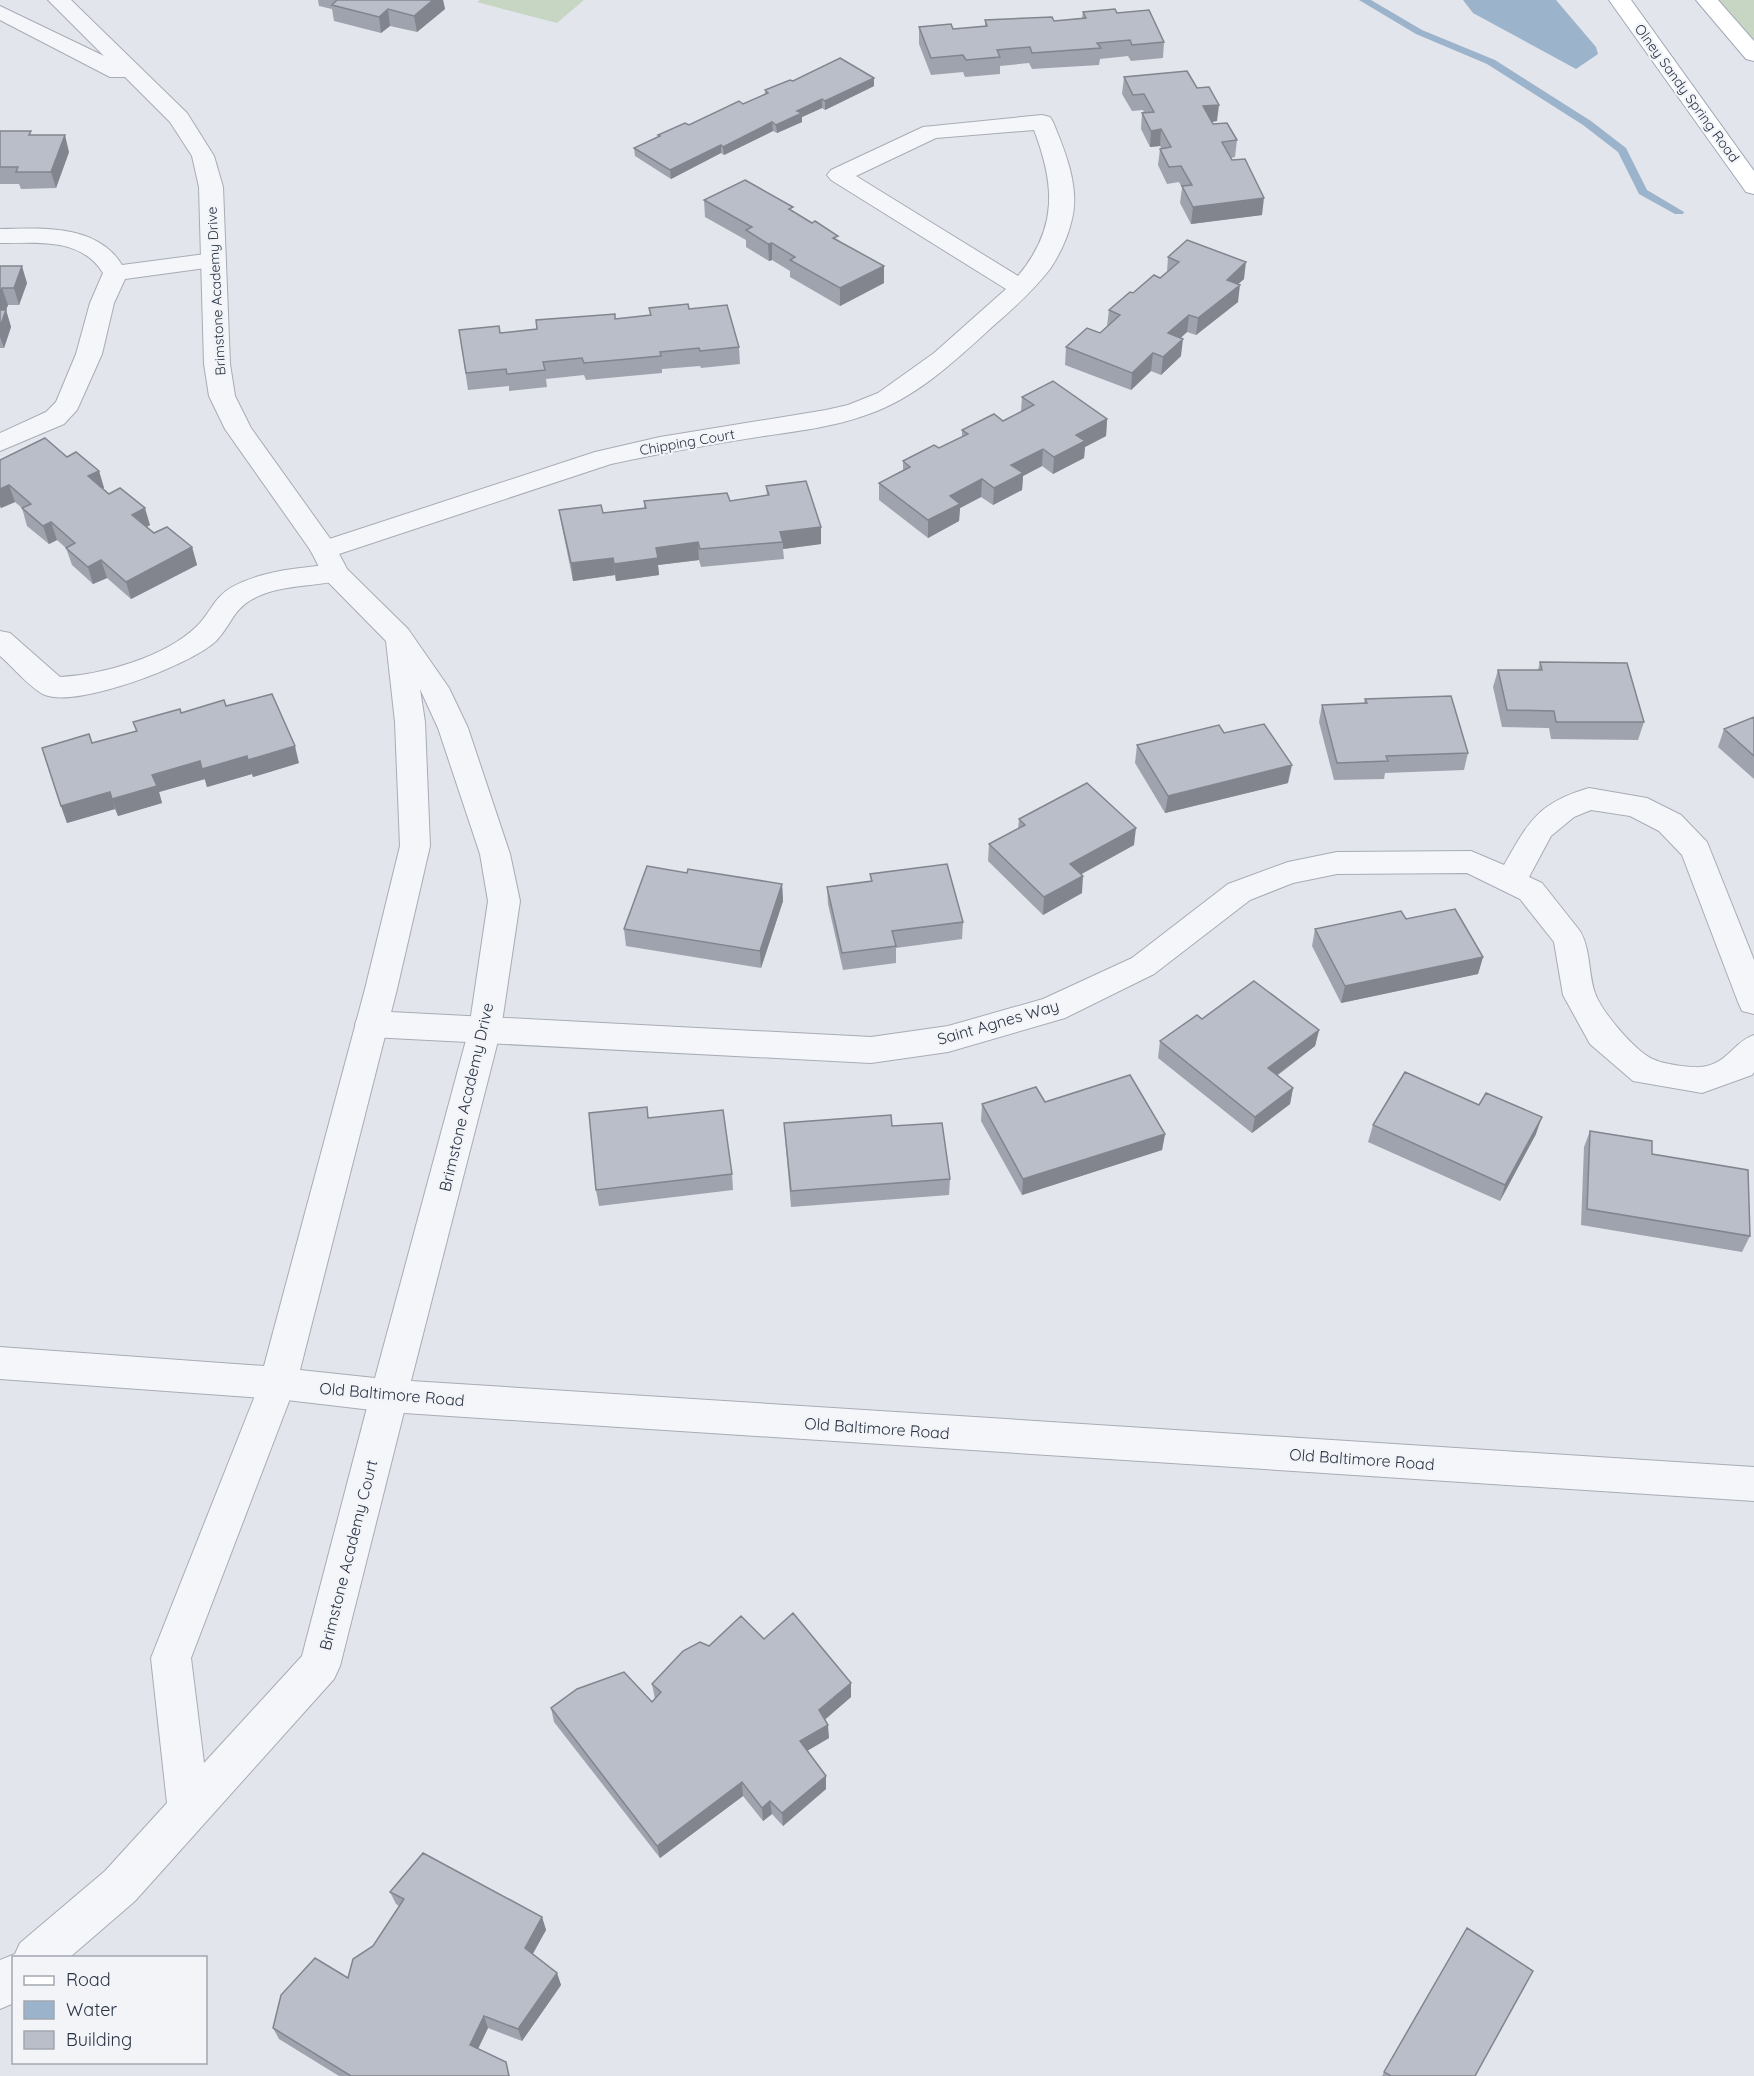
<svg xmlns="http://www.w3.org/2000/svg" width="1754" height="2076" viewBox="0 0 1754 2076" font-family="Quicksand,sans-serif">
<rect width="100%" height="100%" fill="#e2e5eb"/>
<path fill="#c7d5c3" d="M 480,0 L 584,0 L 557,23 L 477,2 Z
M 1707,0 L 1754,0 L 1754,54 Z"/>
<path fill="#9cb3cc" d="M 1463,0 L 1556,0 L 1596,47 L 1598,54 L 1576,69 L 1473,13 Z"/>
<g fill="none" stroke-linecap="round" stroke-linejoin="round">
<path fill="#9cb3cc" fill-rule="evenodd" d="M 1359,0 L 1371,0 L 1422,30 L 1495,60 L 1591,121 L 1626,148 L 1647,190 L 1684,212 L 1683,214 L 1675,214 L 1639,194 L 1618,152 L 1583,125 L 1487,64 L 1416,34 Z"/>
<defs>
<path id="minor" d="M 1042,115 L 1050,117 L 1053,122 C 1065,151 1080,187 1072,219 C 1068,237 1060,254 1050,269 C 1033,291 1013,309 992,327 C 955,361 915,399 866,415 C 833,427 798,431 764,436 C 713,444 662,453 611,464 L 324,559 L 314,556 L 310,550 L 314,544 L 595,452 L 660,437 L 826,410 L 848,405 L 878,393 L 934,353 L 1006,289 L 831,180 L 827,175 L 831,170 L 923,127 ZM 1034,130 C 1055,185 1058,228 1018,276 L 856,176 L 936,138 Z
M 0,229 C 42,228 97,224 122,265 L 213,253 L 222,255 L 225,260 L 222,265 L 213,267 L 125,279 L 114,303 L 102,354 L 77,410 L 64,424 L 0,451 L 0,433 L 46,412 L 56,402 L 76,354 L 90,303 L 103,273 C 81,237 37,243 0,243 Z
M 335,564 L 345,567 L 349,573 L 345,579 C 314,588 280,583 251,600 C 233,610 230,627 216,641 C 191,665 78,708 45,695 C 31,689 12,666 0,656 L 0,631 L 10,633 L 60,677 C 102,675 165,657 196,627 C 210,614 214,597 232,587 C 263,570 301,568 335,564 Z
M 1589,788 L 1647,798 L 1681,815 L 1707,842 L 1754,960 L 1754,1014 L 1742,1011 L 1738,1002 L 1682,855 L 1659,831 L 1630,816 L 1591,810 L 1574,817 L 1551,836 L 1529,877 L 1542,883 L 1580,931 C 1591,950 1588,973 1595,993 C 1601,1011 1637,1054 1655,1060 C 1663,1064 1692,1068 1701,1067 C 1728,1064 1733,1042 1754,1035 L 1754,1072 L 1752,1075 L 1702,1093 L 1633,1081 L 1590,1044 L 1563,995 L 1554,942 L 1520,899 L 1467,873 L 1337,874 L 1293,883 L 1250,900 L 1154,974 L 1065,1018 L 948,1052 L 871,1063 L 371,1037 L 359,1033 L 355,1024 L 359,1015 L 371,1011 L 871,1037 L 948,1026 L 1043,999 L 1132,958 L 1228,884 L 1288,862 L 1337,852 L 1471,851 L 1504,865 C 1529,821 1538,803 1589,788 Z
M 278,1367 L 291,1372 L 296,1383 L 191,1658 L 204,1763 L 302,1656 L 370,1396 L 376,1385 L 389,1380 L 402,1385 L 408,1396 L 340,1666 L 334,1679 L 135,1901 L 69,1958 L 14,1958 L 14,2003 L 0,2009 L 0,1960 L 15,1954 L 20,1943 L 105,1871 L 167,1803 L 151,1658 L 260,1383 L 265,1372 Z"/>
<path id="tertiary" d="M 48,0 L 71,0 L 187,113 L 214,156 L 223,187 L 230,364 L 235,396 L 251,428 L 334,544 L 347,569 L 408,629 L 449,688 L 468,728 L 510,854 L 520,901 L 501,1029 L 411,1381 L 1754,1467 L 1754,1501 L 389,1412 L 278,1399 L 0,1379 L 0,1347 L 264,1366 L 365,989 L 400,846 L 395,722 L 386,641 L 325,579 L 311,551 L 225,429 L 209,396 L 204,364 L 199,187 L 192,156 L 170,122 L 125,77 L 110,77 L 0,20 L 0,6 L 104,56 ZM 420,689 L 438,728 L 480,854 L 488,901 L 469,1029 L 375,1378 L 300,1370 L 397,989 L 430,846 L 425,722 Z"/>
<path id="primary" d="M 1609,0 L 1631,0 L 1754,171 L 1754,194 L 1746,192 Z
M 1696,0 L 1718,0 L 1754,41 L 1754,61 L 1746,59 Z"/>
</defs>
<use href="#minor" stroke="#a7acb6" stroke-width="2"/>
<use href="#tertiary" stroke="#a7acb6" stroke-width="2"/>
<use href="#primary" stroke="#a1a9b7" stroke-width="2"/>
<use href="#minor" fill="#f5f6f9" fill-rule="evenodd"/>
<use href="#tertiary" fill="#f5f6f9" fill-rule="evenodd"/>
<use href="#primary" fill="#fff" fill-rule="evenodd"/>
</g>
<path fill="#9fa3ad" d="M 318,0 L 443,0 L 445,9 L 417,32 L 390,26 L 381,33 L 334,21 L 332,9 L 319,6 Z
M 1083,12 L 1117,13 L 1164,42 L 1163,58 L 1131,61 L 1128,56 L 1100,59 L 1099,65 L 1032,69 L 1029,63 L 1000,66 L 1000,74 L 965,77 L 963,72 L 931,75 L 919,44 L 919,27 L 953,29 L 985,26 L 985,20 L 1054,21 L 1082,18 Z
M 1124,77 L 1197,88 L 1217,121 L 1212,122 L 1213,124 L 1237,140 L 1235,157 L 1231,158 L 1262,215 L 1191,224 L 1180,203 L 1182,188 L 1179,182 L 1167,184 L 1158,165 L 1160,149 L 1161,148 L 1160,146 L 1150,147 L 1141,129 L 1142,113 L 1144,113 L 1143,110 L 1132,111 L 1122,94 Z
M 874,78 L 874,86 L 825,110 L 822,108 L 802,117 L 802,122 L 777,133 L 773,131 L 724,155 L 721,153 L 671,179 L 635,156 L 634,148 L 658,137 L 658,135 L 689,125 L 743,104 L 765,94 L 765,90 L 793,81 Z
M 0,131 L 32,135 L 69,152 L 56,188 L 21,189 L 19,184 L 0,184 Z
M 704,200 L 793,211 L 838,240 L 884,283 L 840,306 L 790,277 L 790,271 L 772,260 L 769,261 L 746,247 L 746,240 L 705,217 Z
M 1168,257 L 1244,279 L 1238,284 L 1238,302 L 1196,335 L 1187,332 L 1180,338 L 1181,356 L 1161,375 L 1151,371 L 1131,390 L 1065,365 L 1066,347 L 1100,333 L 1107,326 L 1109,310 L 1133,293 L 1160,278 L 1167,272 Z
M 0,266 L 27,283 L 19,305 L 8,305 L 6,310 L 11,327 L 4,348 L 0,348 Z
M 649,308 L 689,309 L 739,347 L 740,364 L 701,368 L 700,366 L 662,369 L 662,373 L 586,380 L 584,375 L 546,379 L 547,387 L 509,391 L 509,386 L 468,390 L 459,330 L 500,333 L 537,329 L 536,320 L 615,319 L 650,315 Z
M 1022,397 L 1107,419 L 1106,436 L 1085,447 L 1084,458 L 1053,474 L 1042,466 L 1023,476 L 1022,490 L 993,505 L 981,497 L 960,508 L 959,521 L 928,538 L 879,500 L 879,483 L 903,470 L 903,461 L 939,448 L 962,437 L 962,430 L 1003,421 L 1021,411 Z
M 67,457 L 99,471 L 104,488 L 103,489 L 150,525 L 147,527 L 154,533 L 192,547 L 197,565 L 131,599 L 107,578 L 93,584 L 72,565 L 66,548 L 57,540 L 49,544 L 27,526 L 22,508 L 15,502 L 1,508 L 0,507 L 0,460 Z
M 766,486 L 821,544 L 783,549 L 784,559 L 701,567 L 699,560 L 658,565 L 659,575 L 616,581 L 615,575 L 573,581 L 562,527 L 559,510 L 603,513 L 644,508 L 644,501 L 730,501 L 767,496 Z
M 1540,662 L 1644,722 L 1638,740 L 1551,739 L 1549,728 L 1502,727 L 1493,687 L 1498,670 L 1538,670 Z
M 1365,699 L 1468,753 L 1464,770 L 1385,773 L 1384,779 L 1334,780 L 1319,722 L 1322,705 L 1364,703 Z
M 226,706 L 299,763 L 253,777 L 252,774 L 207,787 L 205,779 L 159,792 L 162,803 L 118,816 L 115,809 L 67,823 L 61,806 L 92,743 L 136,731 L 133,722 L 181,713 Z
M 1754,717 L 1754,779 L 1718,747 L 1724,729 Z
M 1224,733 L 1288,783 L 1165,813 L 1135,763 L 1137,745 Z
M 1019,819 L 1134,845 L 1081,874 L 1082,893 L 1043,915 L 988,861 L 989,844 L 1018,829 Z
M 870,874 L 963,922 L 962,939 L 896,948 L 896,963 L 843,970 L 828,904 L 827,887 L 871,881 Z
M 782,884 L 783,901 L 761,968 L 626,946 L 624,929 Z
M 1406,919 L 1483,957 L 1478,974 L 1341,1003 L 1312,946 L 1315,929 Z
M 1202,1019 L 1319,1030 L 1315,1046 L 1278,1075 L 1293,1088 L 1290,1104 L 1252,1133 L 1158,1058 L 1160,1041 Z
M 1045,1102 L 1165,1134 L 1162,1150 L 1022,1195 L 981,1121 L 982,1104 Z
M 648,1118 L 732,1174 L 733,1190 L 599,1206 L 596,1190 Z
M 784,1123 L 892,1126 L 950,1179 L 949,1195 L 791,1207 Z
M 1373,1125 L 1536,1134 L 1500,1201 L 1368,1142 Z
M 1590,1131 L 1652,1154 L 1750,1236 L 1742,1252 L 1581,1225 L 1584,1147 Z
M 764,1639 L 851,1683 L 851,1697 L 825,1719 L 829,1738 L 807,1751 L 826,1789 L 783,1826 L 772,1814 L 763,1821 L 743,1796 L 660,1858 L 554,1722 L 551,1708 L 652,1702 L 655,1699 L 652,1684 L 709,1646 Z
M 390,1892 L 542,1917 L 546,1930 L 532,1954 L 557,1973 L 561,1985 L 522,2041 L 488,2028 L 478,2049 L 510,2076 L 339,2076 L 279,2039 L 273,2028 L 348,1978 L 373,1946 L 399,1906 L 396,1904 Z
M 1467,1928 L 1475,2076 L 1382,2076 Z"/>
<path fill="#82858d" d="M 433,0 L 443,0 L 445,9 L 417,32 L 414,16 Z
M 388,9 L 390,26 L 381,33 L 379,17 Z
M 874,78 L 874,86 L 825,110 L 825,101 Z
M 822,99 L 822,108 L 802,117 L 802,122 L 777,133 L 776,125 L 797,111 Z
M 1219,105 L 1217,121 L 1202,123 L 1203,106 Z
M 772,122 L 773,131 L 724,155 L 723,147 Z
M 1161,129 L 1160,146 L 1150,147 L 1151,131 Z
M 65,135 L 69,152 L 56,188 L 51,172 Z
M 721,145 L 721,153 L 671,179 L 670,170 Z
M 1264,198 L 1262,215 L 1191,224 L 1193,207 Z
M 772,243 L 772,260 L 769,261 L 768,244 Z
M 1246,262 L 1244,279 L 1224,297 L 1227,280 Z
M 22,266 L 27,283 L 19,305 L 14,288 Z
M 884,266 L 884,283 L 840,306 L 840,288 Z
M 1240,285 L 1238,302 L 1196,335 L 1198,318 Z
M 2,288 L 8,305 L 6,310 L 11,327 L 4,348 L 0,337 L 0,295 Z
M 1189,315 L 1187,332 L 1167,351 L 1168,333 Z
M 1183,339 L 1181,356 L 1161,375 L 1163,357 Z
M 1153,353 L 1151,371 L 1131,390 L 1132,373 Z
M 1107,419 L 1106,436 L 1085,447 L 1084,458 L 1053,474 L 1054,457 L 1076,435 Z
M 1043,449 L 1042,466 L 1023,476 L 1022,490 L 993,505 L 994,488 L 1011,465 Z
M 99,471 L 104,488 L 93,494 L 88,476 Z
M 982,479 L 981,497 L 960,508 L 959,521 L 928,538 L 928,520 L 950,496 Z
M 9,485 L 15,502 L 1,508 L 0,505 L 0,489 Z
M 145,508 L 150,525 L 137,532 L 132,515 Z
M 51,522 L 57,540 L 49,544 L 43,526 Z
M 821,527 L 821,544 L 783,549 L 783,542 L 780,532 Z
M 698,542 L 699,560 L 658,565 L 659,575 L 616,581 L 614,564 L 656,548 Z
M 192,547 L 197,565 L 131,599 L 126,582 Z
M 613,558 L 615,575 L 573,581 L 571,563 Z
M 101,560 L 107,578 L 93,584 L 88,567 Z
M 295,746 L 299,763 L 253,777 L 248,760 Z
M 247,756 L 252,774 L 207,787 L 202,769 Z
M 200,761 L 205,779 L 159,792 L 162,803 L 118,816 L 112,799 L 152,775 Z
M 1292,765 L 1288,783 L 1165,813 L 1168,796 Z
M 110,792 L 115,809 L 67,823 L 61,806 Z
M 1136,828 L 1134,845 L 1069,881 L 1070,864 Z
M 1083,876 L 1082,893 L 1043,915 L 1044,897 Z
M 782,884 L 783,901 L 761,968 L 760,951 Z
M 1483,957 L 1478,974 L 1341,1003 L 1345,986 Z
M 1319,1030 L 1315,1046 L 1265,1084 L 1268,1068 Z
M 1293,1088 L 1290,1104 L 1252,1133 L 1255,1117 Z
M 1542,1117 L 1536,1134 L 1500,1201 L 1505,1185 Z
M 1165,1134 L 1162,1150 L 1022,1195 L 1023,1179 Z
M 851,1683 L 851,1697 L 820,1724 L 819,1710 Z
M 828,1725 L 829,1738 L 800,1755 L 800,1741 Z
M 826,1776 L 826,1789 L 783,1826 L 782,1813 Z
M 742,1782 L 743,1796 L 660,1858 L 657,1846 Z
M 770,1801 L 772,1814 L 763,1821 L 762,1808 Z
M 542,1917 L 546,1930 L 529,1961 L 525,1948 Z
M 557,1973 L 561,1985 L 522,2041 L 518,2029 Z
M 484,2016 L 488,2028 L 474,2057 L 470,2045 Z"/>
<path fill="#b9bec9" stroke="#82858d" stroke-width="1.5" d="M 337,0 L 433,0 L 414,16 L 388,9 L 379,17 L 332,5 Z
M 1115,9 L 1117,13 L 1149,10 L 1164,42 L 1132,45 L 1130,40 L 1097,43 L 1101,48 L 1032,53 L 1030,47 L 997,50 L 1000,57 L 966,60 L 963,55 L 931,58 L 919,27 L 951,24 L 953,29 L 987,26 L 985,20 L 1052,17 L 1054,21 L 1086,18 L 1083,12 Z
M 840,58 L 874,78 L 825,101 L 822,99 L 797,111 L 802,113 L 776,125 L 772,122 L 723,147 L 721,145 L 670,170 L 634,148 L 660,136 L 658,135 L 685,123 L 689,125 L 739,101 L 743,104 L 768,93 L 765,90 L 790,80 L 793,81 Z
M 1187,71 L 1197,88 L 1209,87 L 1219,105 L 1203,106 L 1213,124 L 1227,123 L 1237,140 L 1222,142 L 1232,160 L 1245,159 L 1264,198 L 1193,207 L 1182,186 L 1192,185 L 1181,166 L 1169,167 L 1160,149 L 1171,147 L 1161,129 L 1151,131 L 1142,113 L 1154,112 L 1144,94 L 1133,95 L 1124,77 Z
M 0,131 L 31,131 L 29,135 L 65,135 L 51,172 L 16,172 L 18,167 L 0,167 Z
M 745,180 L 793,207 L 789,209 L 812,223 L 815,221 L 838,236 L 833,238 L 884,266 L 840,288 L 790,260 L 795,257 L 772,243 L 768,244 L 746,230 L 752,227 L 704,200 Z
M 1187,240 L 1246,262 L 1227,280 L 1240,285 L 1198,318 L 1189,315 L 1168,333 L 1183,339 L 1163,357 L 1153,353 L 1132,373 L 1066,347 L 1087,328 L 1100,333 L 1120,315 L 1109,310 L 1130,292 L 1133,293 L 1154,275 L 1160,278 L 1179,262 L 1168,257 Z
M 0,266 L 22,266 L 14,288 L 2,288 L 0,295 Z
M 688,304 L 689,309 L 727,305 L 739,347 L 700,351 L 699,348 L 660,352 L 661,356 L 584,363 L 582,358 L 543,362 L 545,370 L 507,374 L 506,369 L 466,373 L 459,330 L 499,326 L 500,333 L 537,329 L 536,320 L 615,314 L 615,319 L 651,315 L 649,308 Z
M 0,310 L 6,310 L 0,327 Z
M 1053,381 L 1107,419 L 1076,435 L 1085,441 L 1054,457 L 1043,449 L 1011,465 L 1023,473 L 994,488 L 982,479 L 950,496 L 960,504 L 928,520 L 879,483 L 910,467 L 903,461 L 934,445 L 939,448 L 968,434 L 962,430 L 994,414 L 1003,421 L 1034,405 L 1022,397 Z
M 45,438 L 67,457 L 76,452 L 99,471 L 88,476 L 109,494 L 120,488 L 145,508 L 132,515 L 154,533 L 167,527 L 192,547 L 126,582 L 101,560 L 88,567 L 66,548 L 75,543 L 51,522 L 43,526 L 22,508 L 31,504 L 9,485 L 0,489 L 0,460 Z
M 806,481 L 821,527 L 780,532 L 783,542 L 700,549 L 698,542 L 656,548 L 658,558 L 614,564 L 613,558 L 571,563 L 559,510 L 601,505 L 603,513 L 646,508 L 644,501 L 727,493 L 730,501 L 769,495 L 766,486 Z
M 1540,662 L 1627,663 L 1644,722 L 1556,722 L 1554,711 L 1507,710 L 1498,670 L 1542,670 Z
M 272,694 L 295,746 L 248,760 L 247,756 L 202,769 L 200,761 L 152,775 L 157,786 L 112,799 L 110,792 L 61,806 L 42,748 L 89,734 L 92,743 L 137,731 L 133,722 L 180,709 L 181,713 L 224,700 L 226,706 Z
M 1451,696 L 1468,753 L 1386,756 L 1388,761 L 1337,763 L 1322,705 L 1367,703 L 1365,699 Z
M 1754,717 L 1754,756 L 1724,729 Z
M 1264,724 L 1292,765 L 1168,796 L 1137,745 L 1219,725 L 1224,733 Z
M 1087,783 L 1136,828 L 1070,864 L 1083,876 L 1044,897 L 989,844 L 1025,825 L 1019,819 Z
M 947,864 L 963,922 L 892,931 L 896,946 L 842,953 L 827,887 L 872,881 L 870,874 Z
M 647,866 L 687,873 L 688,869 L 782,884 L 760,951 L 624,929 Z
M 1455,909 L 1483,957 L 1345,986 L 1315,929 L 1401,911 L 1406,919 Z
M 1254,981 L 1319,1030 L 1268,1068 L 1293,1088 L 1255,1117 L 1160,1041 L 1197,1015 L 1202,1019 Z
M 1405,1072 L 1479,1105 L 1486,1093 L 1542,1117 L 1505,1185 L 1373,1125 Z
M 1130,1075 L 1165,1134 L 1023,1179 L 982,1104 L 1036,1087 L 1045,1102 Z
M 647,1107 L 648,1118 L 723,1110 L 732,1174 L 596,1190 L 589,1113 Z
M 891,1115 L 892,1126 L 942,1123 L 950,1179 L 791,1191 L 784,1123 Z
M 1590,1131 L 1652,1141 L 1652,1154 L 1748,1170 L 1750,1236 L 1587,1209 Z
M 793,1613 L 851,1683 L 819,1710 L 828,1725 L 800,1741 L 826,1776 L 782,1813 L 770,1801 L 762,1808 L 742,1782 L 657,1846 L 551,1708 L 577,1689 L 624,1672 L 652,1702 L 661,1692 L 652,1684 L 683,1651 L 700,1642 L 709,1646 L 741,1616 L 764,1639 Z
M 423,1853 L 542,1917 L 525,1948 L 557,1973 L 518,2029 L 484,2016 L 470,2045 L 506,2062 L 509,2076 L 351,2076 L 273,2028 L 281,1995 L 315,1958 L 348,1978 L 353,1959 L 373,1946 L 404,1899 L 390,1892 Z
M 1467,1928 L 1533,1971 L 1475,2076 L 1391,2076 L 1384,2072 Z"/>
<g text-anchor="middle" stroke-width="4.5" stroke-linejoin="round" paint-order="stroke">
<g font-size="14" fill="#293344" stroke="#f2f4f8">
<text transform="translate(1687 93) rotate(54)" y="5">Olney Sandy Spring Road</text>
<text transform="translate(216 291) rotate(-93)" y="5">Brimstone Academy Drive</text>
<text transform="translate(687 442) rotate(-10)" y="5">Chipping Court</text>
</g>
<g font-size="16" fill="#293344" stroke="#f2f4f8">
<text transform="translate(998 1022) rotate(-16)" y="6">Saint Agnes Way</text>
<text transform="translate(466 1097) rotate(-77)" y="6">Brimstone Academy Drive</text>
<text transform="translate(392 1394) rotate(5)" y="6">Old Baltimore Road</text>
<text transform="translate(877 1428) rotate(4)" y="6">Old Baltimore Road</text>
<text transform="translate(1362 1459) rotate(4)" y="6">Old Baltimore Road</text>
<text transform="translate(348 1555) rotate(-76)" y="6">Brimstone Academy Court</text>
</g>
</g>
<rect x="12" y="1956" width="195" height="108" fill="#f2f4f8" stroke="#a2a7b0" stroke-width="1.5"/>
<rect x="24" y="1976" width="30" height="9" fill="#ffffff" stroke="#a2a7b0" stroke-width="1.5"/>
<text x="66" y="1986" font-size="18" fill="#293344">Road</text>
<rect x="24" y="2001" width="30" height="18" fill="#9cb3cc" stroke="#a2a7b0" stroke-width="1.5"/>
<text x="66" y="2016" font-size="18" fill="#293344">Water</text>
<rect x="24" y="2031" width="30" height="18" fill="#b9bec9" stroke="#a2a7b0" stroke-width="1.5"/>
<text x="66" y="2046" font-size="18" fill="#293344">Building</text>
</svg>
